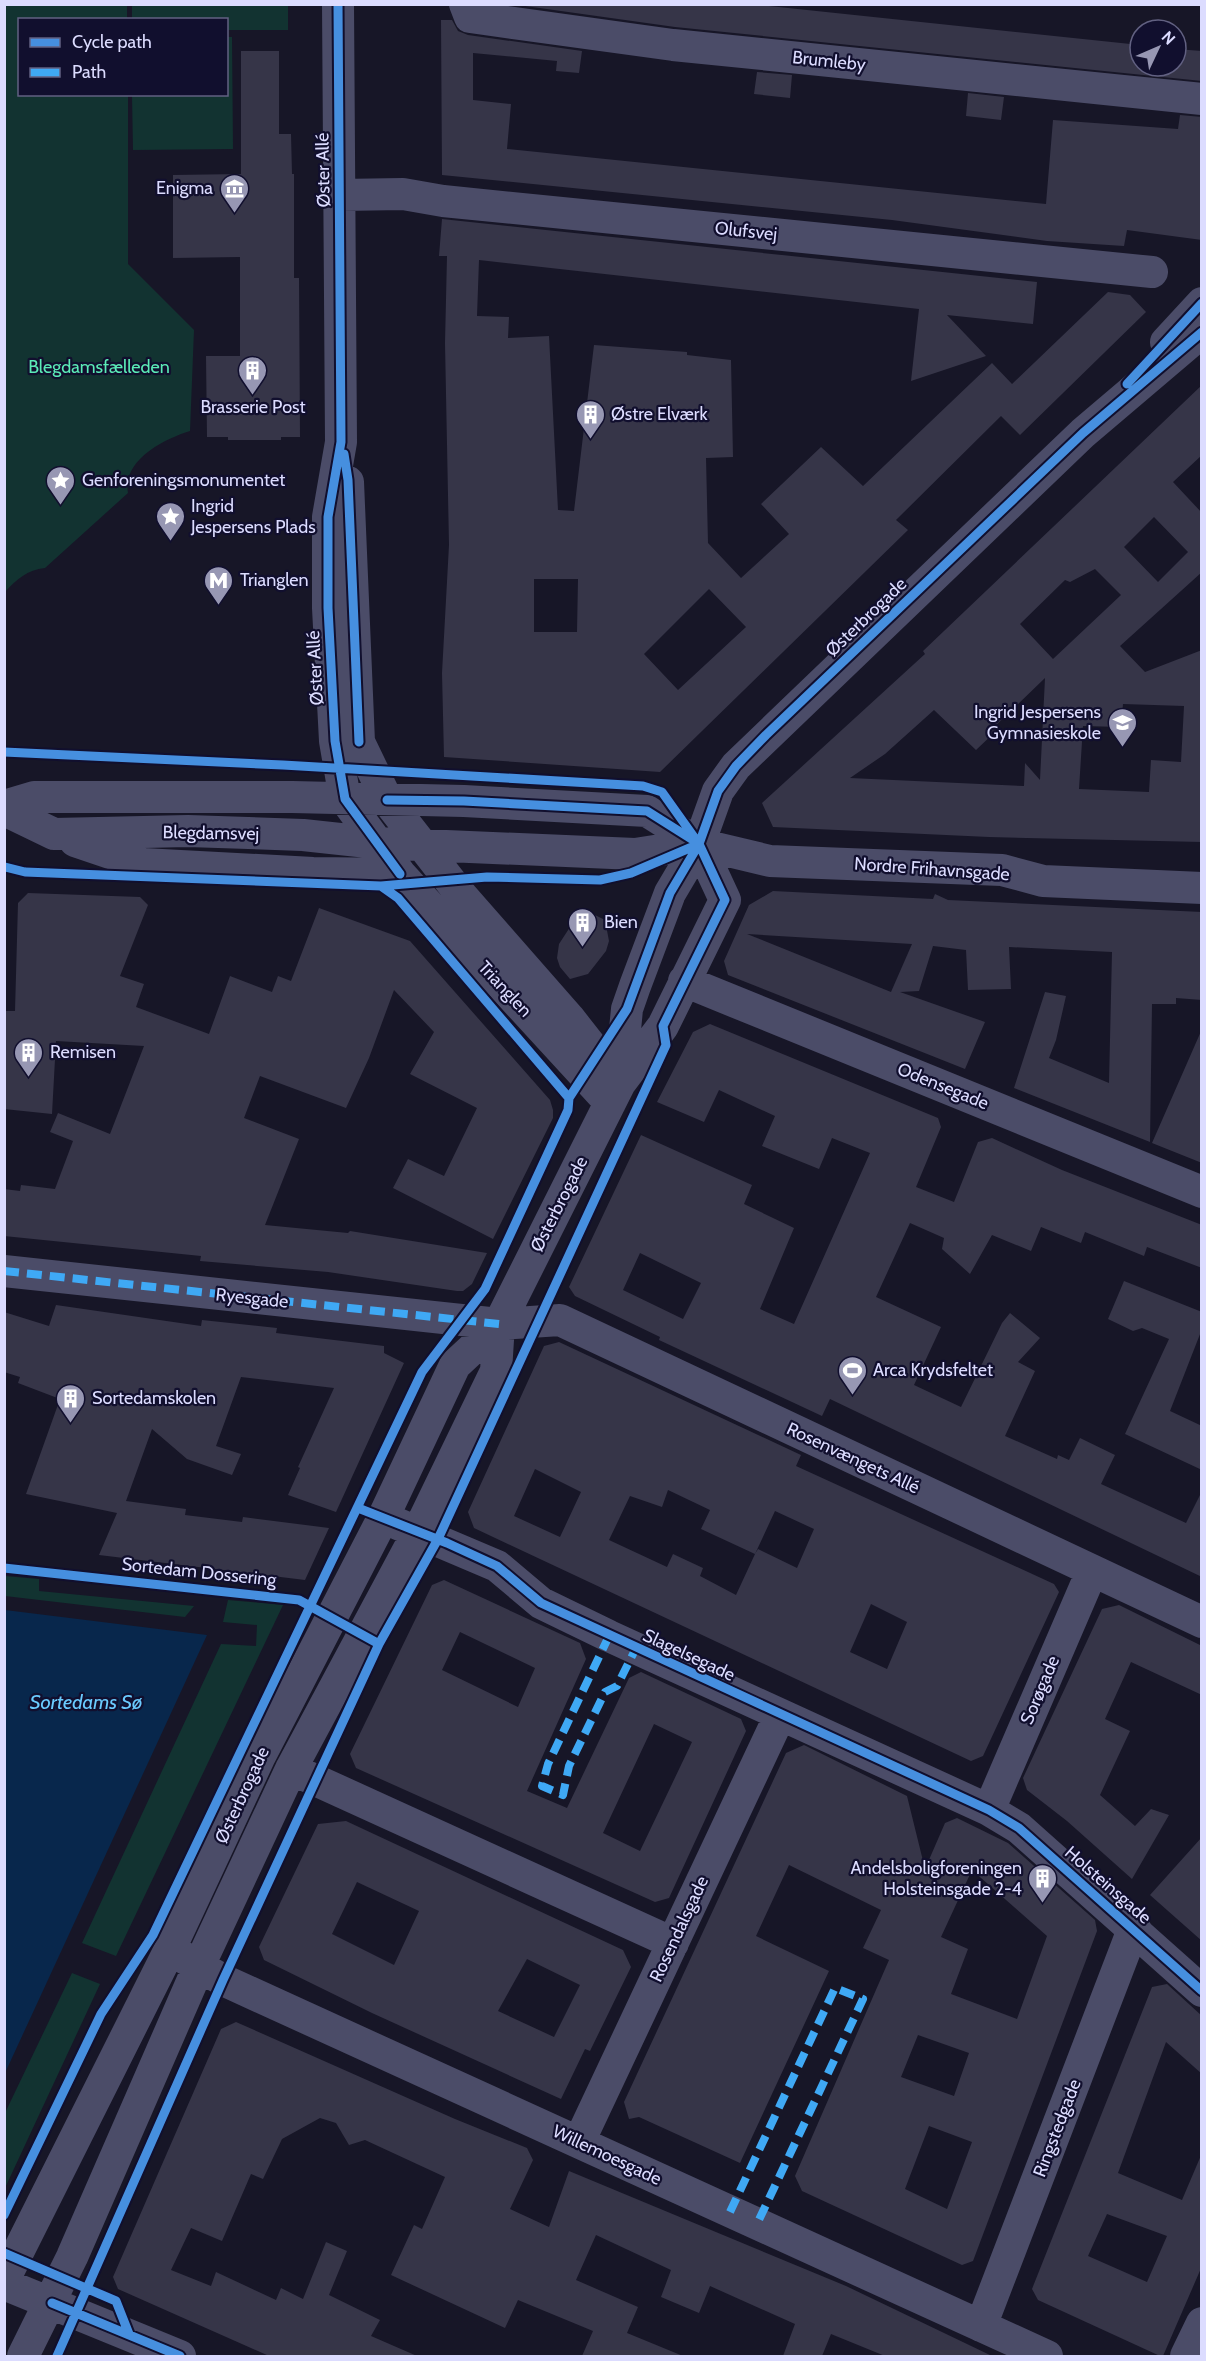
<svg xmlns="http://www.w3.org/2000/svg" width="1206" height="2361" viewBox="0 0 1206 2361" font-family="Cabin,sans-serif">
<rect width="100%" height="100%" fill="#171627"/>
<path fill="#123331" d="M 5,4 L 127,5 L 127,19 L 20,20 L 20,94 L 128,95 L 128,264 L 194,330 L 190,431 C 164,439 122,460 128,493 L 45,568 C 27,570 17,579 5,592 Z
M 132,5 L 288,5 L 288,30 L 227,30 L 226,20 L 132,19 Z
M 227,37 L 232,37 L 233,149 L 133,150 L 132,95 L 226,94 Z
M 5,1576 L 39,1579 L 39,1591 L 194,1606 L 185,1617 L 5,1596 Z
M 228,1600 L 283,1605 L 116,1956 L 82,1943 L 221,1644 L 256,1646 L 257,1625 L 223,1622 Z
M 72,1973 L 100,1984 L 5,2188 L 5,2113 Z"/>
<path fill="#08274c" d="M 5,1610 L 207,1635 L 5,2073 L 4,1610 Z"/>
<path fill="#363548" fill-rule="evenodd" d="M 511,4 L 750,4 L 1140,45 L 1140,66 L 1176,66 L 1176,49 L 1202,51 L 1202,81 L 675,27 Z
M 441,20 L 452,20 L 458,31 L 468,35 L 582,51 L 579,73 L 556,71 L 557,61 L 473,53 L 473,100 L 511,104 L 507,149 L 1046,204 L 1053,120 L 1178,129 L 1180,115 L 1202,117 L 1202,240 L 1127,230 L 1124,246 L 1047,241 L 892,220 L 442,175 Z
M 241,51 L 279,51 L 279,134 L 291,134 L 292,174 L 294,174 L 294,278 L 299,278 L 300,437 L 281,437 L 281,440 L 228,440 L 228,437 L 207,437 L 206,356 L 240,356 L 240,257 L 173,258 L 173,175 L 241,174 Z
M 757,72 L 792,75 L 790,98 L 754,94 Z
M 968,93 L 1004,97 L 1001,120 L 966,116 Z
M 442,219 L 1037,282 L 1033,324 L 947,315 L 986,356 L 911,381 L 919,309 L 479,260 L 477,316 L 509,317 L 508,338 L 549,336 L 558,510 L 574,511 L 594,345 L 687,352 L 687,355 L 731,360 L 733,457 L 706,458 L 708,543 L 741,578 L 789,534 L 761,504 L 821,447 L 863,486 L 992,363 L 1012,384 L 1108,292 L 1130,295 L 1146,312 L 1020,435 L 1001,416 L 896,520 L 908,530 L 660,772 L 444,757 L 442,673 L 449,545 L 445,343 L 447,256 L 439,256 ZM 534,579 L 578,579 L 577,632 L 534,632 ZM 709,589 L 746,627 L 678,690 L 644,654 Z
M 1202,385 L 1202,455 L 1173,482 L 1202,513 L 1202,572 L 1120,646 L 1145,672 L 1202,650 L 1202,842 L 989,837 L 773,827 L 762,803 L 925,654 L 923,651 ZM 1154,517 L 1188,552 L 1158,582 L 1124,547 ZM 1095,569 L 1121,595 L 1053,659 L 1020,624 L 1065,580 L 1070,582 ZM 1045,678 L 1040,780 L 1025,763 L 1024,786 L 850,778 L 885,754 L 934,710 L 976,750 L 996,731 L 993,728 ZM 1123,704 L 1184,706 L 1181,762 L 1151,760 L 1149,792 L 1079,789 L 1083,726 L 1121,727 Z
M 773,891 L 933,899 L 935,894 L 948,900 L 1202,912 L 1202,1000 L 1176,998 L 1176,1004 L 1152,1004 L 1150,1142 L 1014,1088 L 1045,992 L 1066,996 L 1056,1040 L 1049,1058 L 1109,1083 L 1112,952 L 1009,947 L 1011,989 L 968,990 L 966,950 L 933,946 L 919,991 L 900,992 L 985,1022 L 965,1069 L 728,975 L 724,961 L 749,905 ZM 747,934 L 912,944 L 891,992 Z
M 28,893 L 140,897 L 148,905 L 120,976 L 144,984 L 136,1007 L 209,1034 L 230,976 L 272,992 L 278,976 L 291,981 L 319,908 L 410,941 L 550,1100 L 553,1110 L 553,1118 L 493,1239 L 393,1188 L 408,1159 L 444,1176 L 477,1108 L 410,1074 L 434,1032 L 394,990 L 369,1058 L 346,1108 L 260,1076 L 244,1118 L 299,1139 L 265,1225 L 348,1233 L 350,1231 L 487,1253 L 472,1284 L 463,1291 L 457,1291 L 328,1272 L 200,1261 L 201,1256 L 4,1236 L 4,1189 L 20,1191 L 21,1185 L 55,1189 L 73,1141 L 50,1132 L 58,1113 L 110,1134 L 144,1046 L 56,1041 L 52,1114 L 4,1109 L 4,1011 L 15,1011 L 18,903 Z
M 591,913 L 605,920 L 609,941 L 606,951 L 588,974 L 570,979 L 560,967 L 557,958 L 559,944 L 572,924 Z
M 710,1024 L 938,1118 L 941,1127 L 916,1187 L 954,1202 L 978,1142 L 992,1138 L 1062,1170 L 1202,1225 L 1202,1268 L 1147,1247 L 1144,1256 L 1085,1232 L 1081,1243 L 1041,1227 L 1031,1251 L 992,1235 L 970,1274 L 942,1249 L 944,1238 L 910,1223 L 876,1297 L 941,1327 L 914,1385 L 961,1407 L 1002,1323 L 1010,1313 L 1040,1338 L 1018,1362 L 1035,1371 L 1005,1436 L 1057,1459 L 1058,1455 L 1069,1460 L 1080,1438 L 1115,1455 L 1101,1484 L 1186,1523 L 1202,1491 L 1202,1577 L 830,1399 L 822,1416 L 659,1340 L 660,1337 L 575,1296 L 569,1287 L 641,1135 L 752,1185 L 744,1204 L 794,1228 L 760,1309 L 794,1324 L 870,1153 L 832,1138 L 819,1169 L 762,1146 L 775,1116 L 719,1090 L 704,1122 L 657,1102 L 693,1032 ZM 640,1253 L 701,1283 L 683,1319 L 623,1290 Z
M 1202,1029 L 1202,1163 L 1152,1143 Z
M 1124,1281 L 1202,1312 L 1202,1329 L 1170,1411 L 1202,1426 L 1202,1470 L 1125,1434 L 1169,1339 L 1142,1328 L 1133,1331 L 1108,1319 Z
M 56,1305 L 201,1326 L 202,1320 L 277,1328 L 276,1333 L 384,1346 L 384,1353 L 404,1363 L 336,1512 L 288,1495 L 300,1468 L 298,1467 L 334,1388 L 241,1377 L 216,1446 L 241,1454 L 232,1475 L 187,1459 L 152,1429 L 126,1501 L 186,1509 L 185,1515 L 242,1522 L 243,1517 L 329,1528 L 305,1580 L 99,1555 L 117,1513 L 26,1494 L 60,1399 L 18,1383 L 20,1377 L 4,1372 L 4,1312 L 49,1326 Z
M 559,1342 L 801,1455 L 796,1466 L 1054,1584 L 1059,1592 L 983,1756 L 971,1761 L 474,1528 L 468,1512 L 544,1346 ZM 535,1469 L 581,1492 L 560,1537 L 514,1516 ZM 668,1490 L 710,1510 L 701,1529 L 755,1554 L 736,1595 L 700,1576 L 703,1568 L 673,1554 L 667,1567 L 609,1540 L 630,1496 L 662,1507 ZM 775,1511 L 814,1529 L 797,1568 L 758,1549 L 755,1554 ZM 871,1604 L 907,1622 L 887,1669 L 850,1652 Z
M 444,1580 L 580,1643 L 586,1659 L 527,1791 L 567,1808 L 629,1678 L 641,1672 L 741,1719 L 746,1731 L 669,1898 L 655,1902 L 356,1768 L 350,1754 L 432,1585 ZM 460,1632 L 535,1668 L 518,1707 L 442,1670 ZM 654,1724 L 692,1742 L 640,1851 L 603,1833 Z
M 1119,1605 L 1202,1646 L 1202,1695 L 1131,1662 L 1105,1719 L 1130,1731 L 1100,1795 L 1135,1826 L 1151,1809 L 1169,1815 L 1132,1879 L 1067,1821 L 1027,1790 L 1023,1778 L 1102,1609 Z
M 804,1745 L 907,1796 L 925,1869 L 945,1823 L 957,1818 L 1008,1843 L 1095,1920 L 1097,1931 L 973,2261 L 962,2265 L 802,2191 L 795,2176 L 889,1960 L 863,1948 L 881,1910 L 789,1865 L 756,1936 L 829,1971 L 740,2163 L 639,2117 L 629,2119 L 624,2102 L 786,1753 ZM 972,1870 L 1047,1936 L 1017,2019 L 951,1994 L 968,1949 L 941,1937 ZM 918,2035 L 969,2053 L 954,2096 L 901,2077 ZM 929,2126 L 972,2142 L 947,2209 L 905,2189 Z
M 346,1821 L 623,1950 L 631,1967 L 590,2051 L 585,2049 L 561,2099 L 372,2013 L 264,1960 L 259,1947 L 318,1824 ZM 357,1882 L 419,1911 L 394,1965 L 332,1934 ZM 527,1959 L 580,1985 L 554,2037 L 498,2011 Z
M 1202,1837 L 1202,1941 L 1150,1895 Z
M 1167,1984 L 1202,2016 L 1202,2074 L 1166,2042 L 1118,2173 L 1182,2200 L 1202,2153 L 1202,2266 L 1163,2356 L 1160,2356 L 1038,2300 L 1032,2289 L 1152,1987 ZM 1107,2214 L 1167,2236 L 1147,2282 L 1088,2256 Z
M 236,2022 L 455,2119 L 527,2148 L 533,2160 L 510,2209 L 549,2227 L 569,2171 L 846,2286 L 992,2356 L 885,2356 L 831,2334 L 822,2356 L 783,2356 L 795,2324 L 710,2286 L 699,2313 L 661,2297 L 671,2270 L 596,2235 L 576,2280 L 638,2307 L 627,2333 L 683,2356 L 582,2356 L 593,2331 L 518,2300 L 505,2328 L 391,2275 L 414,2225 L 422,2229 L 445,2177 L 365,2140 L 349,2145 L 336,2123 L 320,2118 L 282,2139 L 263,2179 L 251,2174 L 222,2241 L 191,2228 L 171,2270 L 211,2286 L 216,2272 L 276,2300 L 281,2288 L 303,2299 L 326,2242 L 347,2251 L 329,2295 L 380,2320 L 371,2336 L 417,2356 L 269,2356 L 118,2289 L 113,2277 L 221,2029 Z"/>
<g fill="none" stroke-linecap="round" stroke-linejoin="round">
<path stroke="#4b4c68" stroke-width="32" d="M 338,4 L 341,442 L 328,517 L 328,608 L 335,741 L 345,799 L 400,874 L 610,1103
M 465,4 L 470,17 L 673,45 L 1202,99
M 340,195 L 403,194 L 443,201 L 1152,272
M 1166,342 L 1202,303
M 348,482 L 359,742 L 387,800 L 462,896 L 569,1018 L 620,1083
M 4,806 L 34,797 L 292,797 L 464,801 L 647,811 L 699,844 L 770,861 L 1002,870 L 1043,881 L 1202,888
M 4,810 L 54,834 L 188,831 L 303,835 L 377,843 L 635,854 L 699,844
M 75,841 L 143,864 L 313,873 L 400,874
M 684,981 L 1202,1192
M 620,1082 L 627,1009 L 635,986 L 670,893 L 699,844 L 718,791 L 736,766 L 1083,433 L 1202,332
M 4,1271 L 499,1324 L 560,1320 L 1202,1622
M 398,1524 L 497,1566 L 541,1603 L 609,1636 L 989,1810 L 1019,1828 L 1202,1991
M 291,1769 L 673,1943
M 989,1810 L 1092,1571
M 181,1956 L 223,1980 L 1047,2356
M 579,2142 L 780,1715
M 4,2280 L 170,1949 L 259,1758 L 383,1518 L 455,1365 L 499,1324 L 620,1083 L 663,1026 L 725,900 L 699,844
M 4,2284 L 180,2356
M 981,2326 L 1129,1940 L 1137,1932
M 23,2356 L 72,2257 L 198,1968 L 291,1769 L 418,1532 L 496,1371 L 499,1324
M 1186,2356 L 1202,2323"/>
<path stroke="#3fa9f5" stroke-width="8" stroke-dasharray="15 8" stroke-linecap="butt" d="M 4,1271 L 499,1324
M 609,1636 L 548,1764 L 542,1786 L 563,1795 L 569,1766 L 605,1692 L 617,1686 L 636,1648
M 730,2212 L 835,1988 L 863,1999 L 757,2224"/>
<defs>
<path id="cycleway" d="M 338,4 L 341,442 L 328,517 L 328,608 L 335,741 L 345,799 L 400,874
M 1127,384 L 1202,303
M 344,454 L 348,480 L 359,742
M 4,752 L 283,765 L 643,786 L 662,792 L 699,844 L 631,873 L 600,880 L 487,877 L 381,886 L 25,872 L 5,867
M 387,800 L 464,801 L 647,811 L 693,840
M 381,886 L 398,898 L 569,1098
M 358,1508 L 447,1543 L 497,1566 L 541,1603 L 989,1810 L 1019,1828 L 1202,1991
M 4,1568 L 299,1600 L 379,1644
M 4,2215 L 101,2014 L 153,1935 L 422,1372 L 485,1289 L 568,1110 L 569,1098 L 627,1009 L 670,893 L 699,844 L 718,791 L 736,766 L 766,735 L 1083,433 L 1202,332
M 4,2253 L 116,2301 L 129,2334
M 52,2303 L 180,2356
M 57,2356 L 223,1980 L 379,1644 L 438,1539 L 666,1045 L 663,1026 L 725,900 L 699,844"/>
</defs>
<use href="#cycleway" stroke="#110f2e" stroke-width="13"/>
<use href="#cycleway" stroke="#468fdf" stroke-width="9"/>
</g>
<defs>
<symbol id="museum-pin" viewBox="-11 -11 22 30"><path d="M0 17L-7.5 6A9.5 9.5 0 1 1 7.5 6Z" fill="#9797b3" stroke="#110f2e"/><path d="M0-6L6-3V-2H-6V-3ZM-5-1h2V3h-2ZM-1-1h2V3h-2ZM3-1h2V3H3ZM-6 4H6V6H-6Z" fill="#fff"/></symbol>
<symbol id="building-pin" viewBox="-11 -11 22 30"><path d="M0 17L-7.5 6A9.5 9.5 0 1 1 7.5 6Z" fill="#9797b3" stroke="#110f2e"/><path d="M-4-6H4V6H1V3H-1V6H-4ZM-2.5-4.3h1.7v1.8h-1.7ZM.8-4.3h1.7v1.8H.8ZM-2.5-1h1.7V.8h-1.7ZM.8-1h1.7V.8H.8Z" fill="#fff"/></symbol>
<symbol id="sight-pin" viewBox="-11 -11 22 30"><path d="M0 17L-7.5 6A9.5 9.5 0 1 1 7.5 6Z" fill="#9797b3" stroke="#110f2e"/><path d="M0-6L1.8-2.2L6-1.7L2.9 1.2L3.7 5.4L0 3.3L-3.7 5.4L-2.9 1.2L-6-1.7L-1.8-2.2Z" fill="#fff"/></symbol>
<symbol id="metro-pin" viewBox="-11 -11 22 30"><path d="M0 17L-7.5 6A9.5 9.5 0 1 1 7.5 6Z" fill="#9797b3" stroke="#110f2e"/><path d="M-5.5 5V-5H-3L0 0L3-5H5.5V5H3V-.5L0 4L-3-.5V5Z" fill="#fff"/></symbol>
<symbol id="school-pin" viewBox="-11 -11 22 30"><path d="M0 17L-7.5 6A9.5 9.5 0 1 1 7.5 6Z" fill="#9797b3" stroke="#110f2e"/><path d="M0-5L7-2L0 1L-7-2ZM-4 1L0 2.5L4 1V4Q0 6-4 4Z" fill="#fff"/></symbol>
<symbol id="stadium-pin" viewBox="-11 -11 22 30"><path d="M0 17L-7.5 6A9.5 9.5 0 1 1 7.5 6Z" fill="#9797b3" stroke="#110f2e"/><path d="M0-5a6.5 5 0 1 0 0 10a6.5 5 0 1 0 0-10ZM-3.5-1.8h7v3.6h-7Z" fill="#fff"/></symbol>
</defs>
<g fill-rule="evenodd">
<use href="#museum-pin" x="218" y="172" width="33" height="45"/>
<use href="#building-pin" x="236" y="354" width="33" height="45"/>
<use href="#building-pin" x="574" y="398" width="33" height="45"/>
<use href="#sight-pin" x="44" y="464" width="33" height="45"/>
<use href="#sight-pin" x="154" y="500" width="33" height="45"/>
<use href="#metro-pin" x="202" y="564" width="33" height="45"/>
<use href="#school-pin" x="1106" y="706" width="33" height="45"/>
<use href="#building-pin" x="566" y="906" width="33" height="45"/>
<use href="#building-pin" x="12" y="1036" width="33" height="45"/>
<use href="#stadium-pin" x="836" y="1354" width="33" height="45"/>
<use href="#building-pin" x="54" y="1382" width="33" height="45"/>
<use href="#building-pin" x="1026" y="1862" width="33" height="45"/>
</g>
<g text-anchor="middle" stroke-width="4.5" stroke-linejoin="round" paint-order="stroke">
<g font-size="18" fill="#dcdcff" stroke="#110f2e">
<text transform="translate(829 61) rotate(6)" y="6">Brumleby</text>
<text transform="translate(323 170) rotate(-91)" y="6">Øster Allé</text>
<text transform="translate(746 231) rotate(6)" y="6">Olufsvej</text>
<text transform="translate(866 617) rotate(-44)" y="6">Østerbrogade</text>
<text transform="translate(315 668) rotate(-93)" y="6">Øster Allé</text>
<text transform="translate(211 833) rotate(1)" y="6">Blegdamsvej</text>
<text transform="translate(932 869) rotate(4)" y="6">Nordre Frihavnsgade</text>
<text transform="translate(505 989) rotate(47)" y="6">Trianglen</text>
<text transform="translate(943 1086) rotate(22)" y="6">Odensegade</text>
<text transform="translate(559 1204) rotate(-63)" y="6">Østerbrogade</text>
<text transform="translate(252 1298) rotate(6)" y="6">Ryesgade</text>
<text transform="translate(853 1458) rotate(25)" y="6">Rosenvængets Allé</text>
<text transform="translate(199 1572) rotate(6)" y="6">Sortedam Dossering</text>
<text transform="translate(689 1655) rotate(25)" y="6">Slagelsegade</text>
<text transform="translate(1040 1690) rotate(-67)" y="6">Sorøgade</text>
<text transform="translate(242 1795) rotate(-65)" y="6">Østerbrogade</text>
<text transform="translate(1108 1885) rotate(41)" y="6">Holsteinsgade</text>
<text transform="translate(679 1929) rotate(-65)" y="6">Rosendalsgade</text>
<text transform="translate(1057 2128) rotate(-69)" y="6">Ringstedgade</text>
<text transform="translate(607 2155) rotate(25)" y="6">Willemoesgade</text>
</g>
<g font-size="18" fill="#dcdcff" stroke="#110f2e" text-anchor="start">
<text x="213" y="194" text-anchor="end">Enigma</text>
<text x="253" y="413" text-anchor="middle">Brasserie Post</text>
<text x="611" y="420">Østre Elværk</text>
<text x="82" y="486">Genforeningsmonumentet</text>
<text x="191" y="512">Ingrid<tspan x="191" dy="21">Jespersens Plads</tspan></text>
<text x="240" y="586">Trianglen</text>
<text x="1101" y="718" text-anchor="end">Ingrid Jespersens<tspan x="1101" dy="21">Gymnasieskole</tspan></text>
<text x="604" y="928">Bien</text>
<text x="50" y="1058">Remisen</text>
<text x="873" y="1376">Arca Krydsfeltet</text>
<text x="92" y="1404">Sortedamskolen</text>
<text x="1022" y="1874" text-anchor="end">Andelsboligforeningen<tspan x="1022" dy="21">Holsteinsgade 2-4</tspan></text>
</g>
<g font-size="18" fill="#5bebb7" stroke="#110f2e">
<text x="99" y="373">Blegdamsfælleden</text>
</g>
<g font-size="20" font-style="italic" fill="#6acbff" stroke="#110f2e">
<text x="86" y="1709">Sortedams Sø</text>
</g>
</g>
<rect width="1206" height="2361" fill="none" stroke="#dcdcff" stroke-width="12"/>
<rect x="18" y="18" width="210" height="78" fill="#110f2e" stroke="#626182" stroke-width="1.5"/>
<rect x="30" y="38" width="30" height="9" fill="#468fdf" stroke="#626182" stroke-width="1.5"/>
<text x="72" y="48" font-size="18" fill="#dcdcff">Cycle path</text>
<rect x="30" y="68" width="30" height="9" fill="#3fa9f5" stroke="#626182" stroke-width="1.5"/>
<text x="72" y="78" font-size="18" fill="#dcdcff">Path</text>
<g transform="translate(1158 48) rotate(46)"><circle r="28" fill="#110f2e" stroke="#626182" stroke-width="1.5"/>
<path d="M0-4.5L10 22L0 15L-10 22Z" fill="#9797b3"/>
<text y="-9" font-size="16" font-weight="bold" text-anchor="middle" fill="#dcdcff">N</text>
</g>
</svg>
